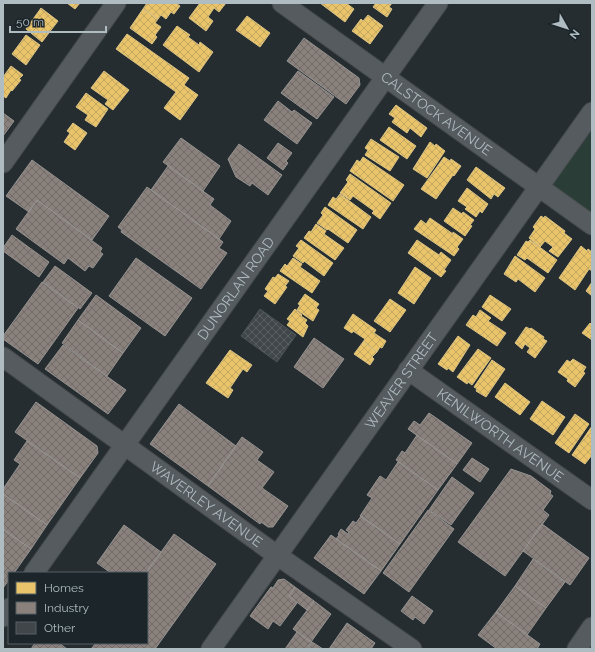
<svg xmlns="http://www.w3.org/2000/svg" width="595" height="652" viewBox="0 0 595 652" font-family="Raleway,sans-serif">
<defs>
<pattern id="homes-cross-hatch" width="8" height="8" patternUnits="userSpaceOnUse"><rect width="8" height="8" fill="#e9c46a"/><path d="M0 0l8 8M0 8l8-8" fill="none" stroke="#c5a860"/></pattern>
<pattern id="industry-cross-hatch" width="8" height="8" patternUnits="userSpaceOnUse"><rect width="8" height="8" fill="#8a817c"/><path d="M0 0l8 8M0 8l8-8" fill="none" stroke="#706b68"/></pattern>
<pattern id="building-cross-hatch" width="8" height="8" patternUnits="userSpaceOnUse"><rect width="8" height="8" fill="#404649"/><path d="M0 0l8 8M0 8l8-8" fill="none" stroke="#595f62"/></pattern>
</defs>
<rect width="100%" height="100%" fill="#262d30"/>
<path fill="#2a3d37" d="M 592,126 L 592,216 L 549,185 Z"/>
<path fill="url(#homes-cross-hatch)" stroke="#d8c284" d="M 67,3 L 80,3 L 75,9 Z
M 147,3 L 176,3 L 180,6 L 174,14 L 171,12 L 166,19 L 161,15 L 158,19 L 143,9 Z
M 200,3 L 226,3 L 219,12 L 214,8 L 208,17 L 213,21 L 206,31 L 189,18 Z
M 320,3 L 346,3 L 354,9 L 345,22 Z
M 376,3 L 392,3 L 389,7 L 392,9 L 387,17 L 373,7 Z
M 41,8 L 58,21 L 42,42 L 26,29 Z
M 143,9 L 158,19 L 155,23 L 161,27 L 155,35 L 157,37 L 152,44 L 130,28 Z
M 368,15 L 383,26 L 370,44 L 352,31 L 361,19 L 363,21 Z
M 247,16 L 270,33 L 260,47 L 236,30 Z
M 177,26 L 190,35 L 188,37 L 199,45 L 200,42 L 213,52 L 199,72 L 163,45 Z
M 127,34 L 189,78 L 184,85 L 198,95 L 180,120 L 164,108 L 176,92 L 116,49 Z
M 26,35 L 40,45 L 26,65 L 12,54 Z
M 11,66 L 23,75 L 19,79 L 21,80 L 12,91 L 11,90 L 6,98 L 3,96 L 3,77 Z
M 104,71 L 129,90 L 113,110 L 105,104 L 108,100 L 91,88 Z
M 86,93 L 108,109 L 96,127 L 85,120 L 88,115 L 76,107 Z
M 396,105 L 427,128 L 421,137 L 410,128 L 407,133 L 392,122 L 395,118 L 389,114 Z
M 73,123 L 87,133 L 75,150 L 64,142 L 70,133 L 67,131 Z
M 389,127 L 416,146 L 407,159 L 380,140 Z
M 371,139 L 399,157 L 390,171 L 365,155 L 368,150 L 365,148 Z
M 430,142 L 435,146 L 436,144 L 445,151 L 427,178 L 413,169 Z
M 363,157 L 404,185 L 393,201 L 350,171 L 357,160 L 360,162 Z
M 444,157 L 450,161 L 451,159 L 461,166 L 454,176 L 453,175 L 436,199 L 421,189 Z
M 476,167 L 505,188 L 498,197 L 494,194 L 491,199 L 467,180 Z
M 350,174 L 391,203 L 380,219 L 372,213 L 374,211 L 353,196 L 350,200 L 340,193 L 348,182 L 346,180 Z
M 467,188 L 488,204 L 482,213 L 480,211 L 476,217 L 465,209 L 467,207 L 458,201 Z
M 340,194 L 371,217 L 363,229 L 328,205 L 333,197 L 336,199 Z
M 325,207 L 357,230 L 348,243 L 328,229 L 327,230 L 317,223 L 323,215 L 321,213 Z
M 453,208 L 462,214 L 463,212 L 474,220 L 470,225 L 472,226 L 465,236 L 444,221 Z
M 541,216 L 544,218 L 545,216 L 565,231 L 564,233 L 572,239 L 558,257 L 549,251 L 553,247 L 545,241 L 540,247 L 529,238 L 535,229 L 533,227 Z
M 430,218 L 453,234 L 453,232 L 463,239 L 457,247 L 459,249 L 454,256 L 414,229 L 421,220 L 426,224 Z
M 316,224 L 326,231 L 324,234 L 344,248 L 335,260 L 304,238 L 309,231 L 311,232 Z
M 301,240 L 333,263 L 324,276 L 304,261 L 303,263 L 293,256 L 299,248 L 296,246 Z
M 417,240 L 439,255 L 441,252 L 451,260 L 444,270 L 446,271 L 441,277 L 408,253 Z
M 530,240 L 557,260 L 548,273 L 527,258 L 525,260 L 517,255 L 526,241 L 528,242 Z
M 581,246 L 587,251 L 588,249 L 592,252 L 592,271 L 589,269 L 575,290 L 559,278 Z
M 515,256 L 545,278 L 535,292 L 518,279 L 516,282 L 504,274 Z
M 293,258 L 302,264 L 300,267 L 320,281 L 312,293 L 280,271 L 285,264 L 287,266 Z
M 415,267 L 431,278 L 414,304 L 398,293 Z
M 278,274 L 289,281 L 285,286 L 287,287 L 275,304 L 264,296 L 268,291 L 265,289 L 273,277 L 275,278 Z
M 592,282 L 592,296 L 586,291 Z
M 305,294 L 319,304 L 316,308 L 319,310 L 313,321 L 297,310 L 300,305 L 298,304 Z
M 490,295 L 511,309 L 502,321 L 482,307 Z
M 390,299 L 406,310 L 390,332 L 374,321 Z
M 295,309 L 302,315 L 301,316 L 307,320 L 305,323 L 308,326 L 303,337 L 287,325 L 290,321 L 287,319 Z
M 480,310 L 491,318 L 488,321 L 506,333 L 497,346 L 466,325 L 473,315 L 476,317 Z
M 353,314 L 376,330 L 374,333 L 386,341 L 382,348 L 380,347 L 377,352 L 363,342 L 365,339 L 353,331 L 352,333 L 344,328 Z
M 590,323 L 592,325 L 592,340 L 582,333 Z
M 526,327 L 530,329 L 531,328 L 544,337 L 543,339 L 547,341 L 535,358 L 527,352 L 530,348 L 525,344 L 522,349 L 515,343 Z
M 458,336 L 470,345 L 453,372 L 448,368 L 447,370 L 438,364 Z
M 363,342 L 377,352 L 372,357 L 374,359 L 370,365 L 354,354 Z
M 478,349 L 491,358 L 472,385 L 468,382 L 467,384 L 457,377 Z
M 230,350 L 252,365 L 247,372 L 243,369 L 230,388 L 233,390 L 228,398 L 206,383 Z
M 573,359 L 586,367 L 583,372 L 585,373 L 575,387 L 567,381 L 568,379 L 558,372 L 567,360 L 570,362 Z
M 492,360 L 505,369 L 486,397 L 476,391 L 477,389 L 474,387 Z
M 505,383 L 530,402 L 520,415 L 495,397 Z
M 542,401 L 565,417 L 553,435 L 530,419 Z
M 575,414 L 589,424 L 569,453 L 555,443 Z
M 592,426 L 592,455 L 585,464 L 572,455 Z"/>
<path fill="url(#industry-cross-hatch)" stroke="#959391" d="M 304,38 L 359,78 L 360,85 L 346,104 L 287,61 Z
M 298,71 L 334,97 L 317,119 L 281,93 Z
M 278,101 L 292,112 L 294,110 L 312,123 L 297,144 L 264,120 Z
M 3,113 L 14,121 L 3,136 Z
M 181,138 L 220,166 L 203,191 L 163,162 Z
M 278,143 L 292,153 L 286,161 L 288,163 L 283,170 L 267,158 Z
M 239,144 L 282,175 L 268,195 L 252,183 L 250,186 L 236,177 L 228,159 Z
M 32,160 L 109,216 L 92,240 L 37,200 L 29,212 L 6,196 Z
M 168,166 L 214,199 L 210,205 L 231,221 L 219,239 L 151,190 Z
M 147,187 L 223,242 L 219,248 L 227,253 L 201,289 L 121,232 L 122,230 L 118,227 Z
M 37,200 L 102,248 L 100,252 L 103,254 L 93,268 L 89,266 L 85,271 L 68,258 L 64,264 L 16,229 Z
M 12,235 L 49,262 L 39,277 L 3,251 L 3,248 Z
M 136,258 L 192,298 L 165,336 L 109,296 Z
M 55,266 L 92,293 L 80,309 L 43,282 Z
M 42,282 L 78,308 L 38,364 L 3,339 L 3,336 Z
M 96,295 L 141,328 L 123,353 L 78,320 Z
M 78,320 L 123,353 L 107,376 L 62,343 Z
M 314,338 L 344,359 L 323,388 L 294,367 Z
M 63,345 L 126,390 L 108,414 L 45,369 Z
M 36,402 L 97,446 L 98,453 L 80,478 L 15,432 Z
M 179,404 L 236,446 L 208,486 L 150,444 Z
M 429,413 L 472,443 L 457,464 L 408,429 L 414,421 L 420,425 Z
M 417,435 L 457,464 L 438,490 L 396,460 L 402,451 L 405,453 Z
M 242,437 L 263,452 L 257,460 L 274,472 L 262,488 L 288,506 L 273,527 L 268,527 L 261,522 L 260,524 L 208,486 Z
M 27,441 L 80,478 L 47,525 L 3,494 L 3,489 L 20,464 L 14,460 Z
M 472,458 L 489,469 L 480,482 L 463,470 Z
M 398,462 L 438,490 L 400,544 L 360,516 L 372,498 L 367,495 L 380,476 L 386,480 Z
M 511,469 L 531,476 L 551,491 L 550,494 L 553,496 L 543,510 L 549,515 L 505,576 L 458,542 Z
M 452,477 L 474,493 L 451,525 L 429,510 Z
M 3,494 L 47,525 L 31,549 L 3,529 Z
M 428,510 L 454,529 L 409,592 L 383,573 Z
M 361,516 L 400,544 L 381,571 L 336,539 L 339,535 L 338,534 L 341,529 L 348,534 L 349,532 L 346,530 L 353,521 L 356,523 Z
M 542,524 L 589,558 L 570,585 L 523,551 Z
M 124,525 L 161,552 L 146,573 L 111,573 L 97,563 Z
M 3,529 L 31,549 L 14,573 L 9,573 L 9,580 L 3,588 Z
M 174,534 L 216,564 L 155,649 L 91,649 L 96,643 L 147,643 L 147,573 L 146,573 Z
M 331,535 L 381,571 L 364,594 L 314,558 Z
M 533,559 L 565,582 L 546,608 L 515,586 Z
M 284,579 L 295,587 L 289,596 L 297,603 L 280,626 L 273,621 L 268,629 L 250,616 L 271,587 L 273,588 L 278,580 Z
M 515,586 L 546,608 L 527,635 L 496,612 Z
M 295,587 L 314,601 L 307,610 L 289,596 Z
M 412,596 L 433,611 L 424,624 L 415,617 L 413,620 L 401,611 Z
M 314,601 L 331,614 L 311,642 L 293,629 Z
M 496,612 L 540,644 L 537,649 L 497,649 L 478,635 Z
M 347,623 L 375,643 L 371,649 L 329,649 Z
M 297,632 L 311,642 L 306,649 L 285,649 Z
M 312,642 L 323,649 L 307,649 Z
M 35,643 L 59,643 L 67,649 L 31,649 Z"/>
<path fill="url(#building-cross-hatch)" stroke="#4d5558" d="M 260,309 L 296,335 L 277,362 L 241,336 Z"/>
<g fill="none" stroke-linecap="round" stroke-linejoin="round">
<defs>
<g id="minor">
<path id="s1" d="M 282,3 L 592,225"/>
<path d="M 3,163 L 116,3"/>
<path id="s2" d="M 3,357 L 271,551 L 412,649"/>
<path id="s3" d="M 408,370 L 592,500"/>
<path id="s4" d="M 34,573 L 438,3"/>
<path d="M 3,617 L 9,608"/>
<path id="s5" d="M 211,649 L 592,112"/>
<path d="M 577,649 L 592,627"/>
</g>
</defs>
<use href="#minor" stroke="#44494b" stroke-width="21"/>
<use href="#minor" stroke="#555b5f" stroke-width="19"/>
</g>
<g text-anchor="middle" stroke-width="4" stroke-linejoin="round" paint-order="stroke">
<g font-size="14" fill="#afbcc2" stroke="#1b252a">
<text dy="5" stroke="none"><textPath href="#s1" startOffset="190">CALSTOCK AVENUE</textPath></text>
<text dy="5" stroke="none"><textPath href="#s4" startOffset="349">DUNORLAN ROAD</textPath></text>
<text dy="5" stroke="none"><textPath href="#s5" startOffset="329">WEAVER STREET</textPath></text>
<text dy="5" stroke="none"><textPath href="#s3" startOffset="113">KENILWORTH AVENUE</textPath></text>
<text dy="5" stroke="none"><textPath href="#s2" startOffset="251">WAVERLEY AVENUE</textPath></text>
</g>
</g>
<rect width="595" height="652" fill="none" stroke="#afbcc2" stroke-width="8"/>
<rect x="8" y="572" width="140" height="72" fill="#1b252a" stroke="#566167"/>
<rect x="16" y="582" width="20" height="12" fill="#e9c46a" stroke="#566167"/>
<text x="44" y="592" font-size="12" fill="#afbcc2">Homes</text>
<rect x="16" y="602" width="20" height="12" fill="#8a817c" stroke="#566167"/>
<text x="44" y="612" font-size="12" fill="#afbcc2">Industry</text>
<rect x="16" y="622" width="20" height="12" fill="#404649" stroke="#566167"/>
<text x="44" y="632" font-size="12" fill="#afbcc2">Other</text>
<g transform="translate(567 28) rotate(129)" stroke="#1b252a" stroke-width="3" paint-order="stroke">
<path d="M0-3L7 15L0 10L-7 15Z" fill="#afbcc2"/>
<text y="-6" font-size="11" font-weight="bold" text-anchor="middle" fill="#afbcc2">N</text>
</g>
<path d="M10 26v6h96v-6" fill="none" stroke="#afbcc2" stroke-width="2"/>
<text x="16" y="26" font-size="12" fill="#afbcc2" stroke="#1b252a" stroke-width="3" paint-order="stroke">50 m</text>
</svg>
